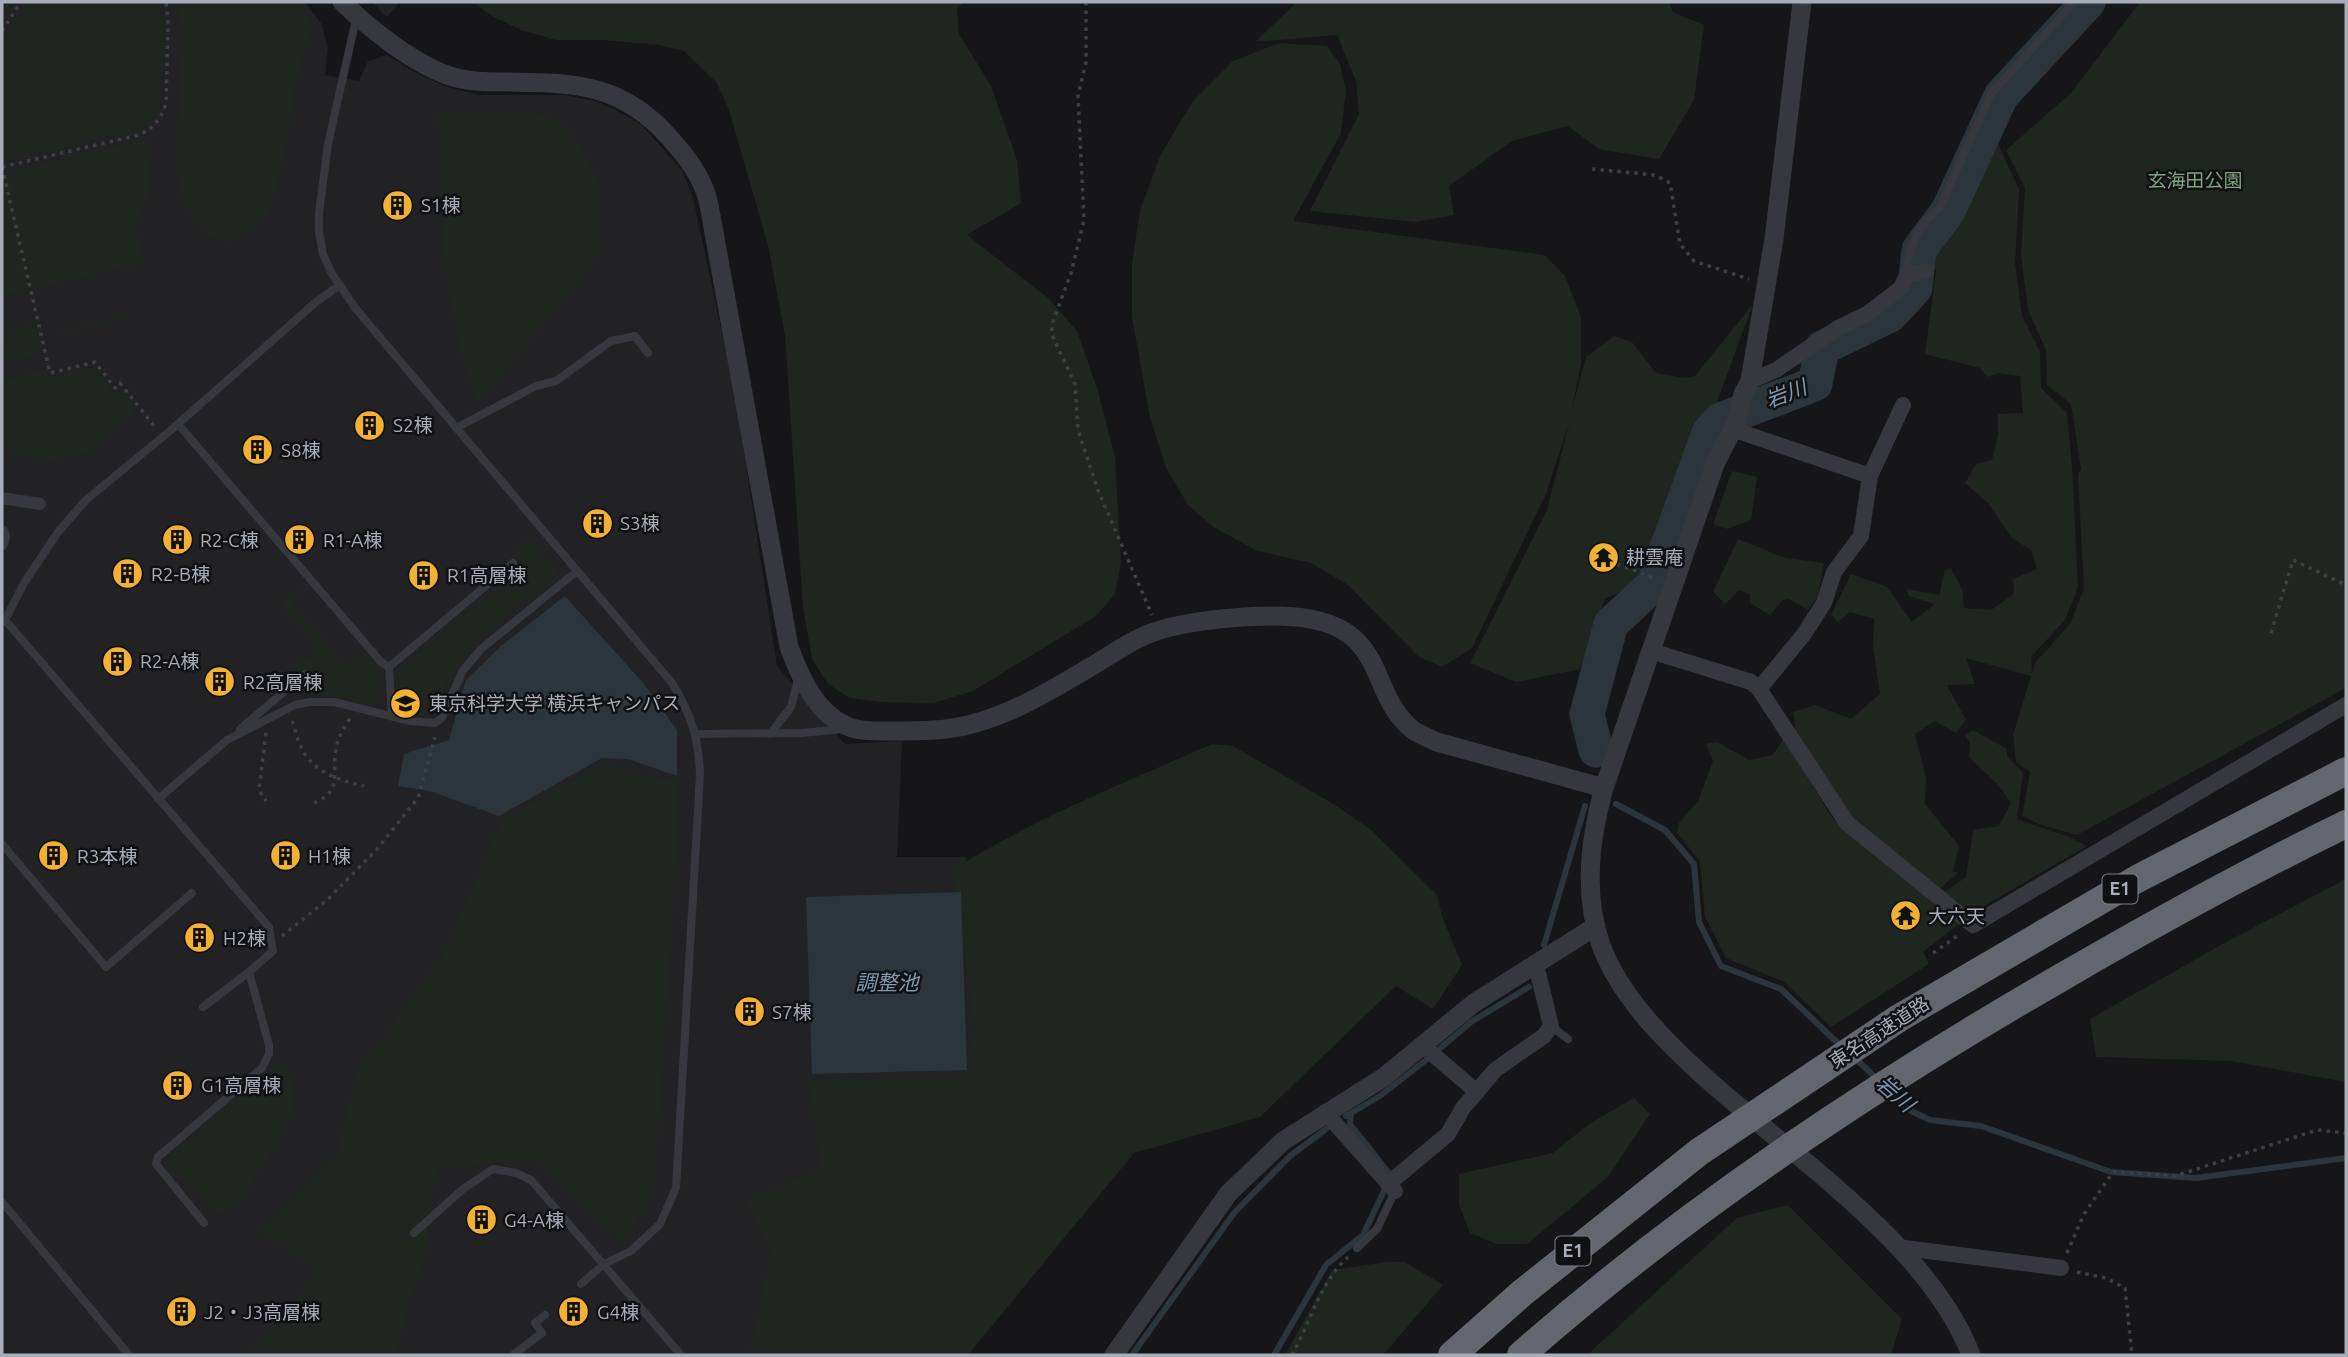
<svg xmlns="http://www.w3.org/2000/svg" width="2348" height="1357" viewBox="0 0 2348 1357" font-family="Ubuntu,'Noto Sans JP',sans-serif">
<rect width="100%" height="100%" fill="#161618"/>
<path fill="#222225" d="M 2,2 L 305,2 L 321,23 L 328,47 L 325,75 L 359,81 L 368,61 L 387,55 L 414,72 L 444,86 L 479,95 L 565,95 L 595,101 L 612,108 L 642,125 L 683,172 L 693,198 L 734,388 L 777,666 L 845,744 L 902,741 L 897,857 L 966,857 L 965,917 L 980,1090 L 833,1355 L 2,1355 Z
M 372,2 L 400,2 L 387,17 Z"/>
<path fill="#1e261f" d="M 27,2 L 161,2 L 164,18 L 162,95 C 160,111 152,120 140,129 L 2,162 L 2,41 Z
M 176,2 L 298,2 L 312,27 L 294,90 L 288,143 L 269,213 L 229,243 L 208,235 L 184,205 L 176,171 L 182,28 Z
M 474,2 L 963,2 L 957,10 L 959,34 L 991,86 L 1017,160 L 1021,203 L 967,235 L 1048,298 L 1077,331 L 1097,388 L 1115,457 L 1121,562 L 1115,594 L 1096,616 L 973,691 L 933,703 L 880,702 L 850,698 L 828,684 L 812,659 L 803,607 L 785,335 L 768,245 L 729,110 L 716,82 L 684,51 L 659,45 L 602,40 L 556,40 L 521,30 L 490,15 Z
M 1297,2 L 1669,2 L 1673,12 L 1704,25 L 1694,100 L 1659,159 L 1599,149 L 1568,126 L 1512,141 L 1449,186 L 1454,215 L 1416,222 L 1310,211 L 1359,114 L 1356,81 L 1337,35 L 1255,42 Z
M 2140,2 L 2346,2 L 2346,688 L 2077,835 L 2041,825 L 2022,816 L 2030,772 L 2016,762 L 2013,735 L 2031,676 L 1966,658 L 1975,684 L 1947,685 L 1966,720 L 1956,733 L 1935,721 L 1915,734 L 1926,778 L 1925,804 L 1959,846 L 1953,871 L 1958,873 L 1938,890 L 1852,818 L 1796,733 L 1793,712 L 1815,705 L 1851,719 L 1880,694 L 1873,646 L 1874,619 L 1850,612 L 1838,622 L 1831,615 L 1851,574 L 1887,587 L 1912,622 L 1935,604 L 1909,596 L 1907,589 L 1939,595 L 1945,570 L 1951,569 L 1962,589 L 1964,608 L 1991,610 L 2014,594 L 2013,579 L 2037,569 L 2031,550 L 2012,538 L 1988,503 L 1965,483 L 1976,464 L 1992,460 L 1998,435 L 1998,414 L 2023,413 L 2020,376 L 1999,373 L 1987,377 L 1980,368 L 1925,354 L 1936,271 L 1927,261 L 1929,247 L 1959,210 L 1993,133 L 2019,189 L 2015,263 L 2022,316 L 2040,352 L 2041,388 L 2067,413 L 2072,465 L 2078,587 L 2065,620 L 2031,657 L 2032,673 L 2035,663 L 2070,624 L 2084,589 L 2078,474 L 2081,469 L 2071,404 L 2047,385 L 2046,350 L 2028,310 L 2021,256 L 2025,188 L 2006,150 L 2071,93 Z
M 1279,43 L 1327,46 L 1340,64 L 1346,91 L 1341,133 L 1293,221 L 1544,255 L 1565,276 L 1581,317 L 1581,364 L 1572,409 L 1586,357 L 1614,336 L 1632,342 L 1656,373 L 1684,378 L 1695,376 L 1753,304 L 1714,410 L 1642,580 L 1605,599 L 1580,669 L 1516,682 L 1470,663 L 1547,510 L 1570,420 L 1546,494 L 1472,648 L 1442,667 L 1418,656 L 1348,585 L 1311,563 L 1255,550 L 1212,526 L 1188,505 L 1166,468 L 1150,417 L 1132,317 L 1132,263 L 1140,210 L 1161,154 L 1193,101 L 1233,61 Z
M 438,112 L 529,112 L 561,120 L 583,150 L 599,182 L 601,253 L 478,404 L 460,353 L 446,279 Z
M 146,140 L 149,194 L 135,227 L 145,263 L 2,296 L 2,181 L 11,180 L 10,172 Z
M 128,315 L 129,318 L 45,337 L 45,335 Z
M 35,322 L 42,353 L 2,362 L 2,348 L 10,330 Z
M 93,367 L 114,394 L 118,391 L 135,411 L 87,453 L 50,461 L 12,453 L 2,438 L 2,381 L 46,369 L 48,377 Z
M 1732,471 L 1757,477 L 1751,520 L 1728,529 L 1713,524 Z
M 529,538 L 558,572 L 470,649 L 447,681 L 437,711 C 403,723 398,700 398,673 L 522,567 L 511,553 Z
M 1738,539 L 1786,558 L 1824,563 L 1818,596 L 1808,610 L 1788,599 L 1783,600 L 1770,615 L 1750,603 L 1750,594 L 1739,590 L 1725,604 L 1713,592 Z
M 302,587 L 306,590 L 293,602 L 343,662 L 349,665 L 363,652 L 378,666 L 379,700 L 369,704 L 321,693 L 306,695 L 300,688 L 312,677 L 308,670 L 303,670 L 293,675 L 291,672 L 302,661 L 310,659 L 320,653 L 281,605 Z
M 1973,730 L 2007,749 L 2007,756 L 2023,773 L 2017,819 L 2069,837 L 2087,846 L 1972,913 L 1944,892 L 1966,877 L 1973,830 L 1999,826 L 2011,803 L 1999,786 L 1969,757 L 1970,743 L 1965,735 Z
M 1783,739 L 1834,820 L 1959,924 L 1923,952 L 1929,964 L 1831,1027 L 1784,982 L 1726,958 L 1705,917 L 1700,861 L 1677,833 L 1679,823 L 1698,801 L 1713,761 L 1706,744 L 1717,742 L 1749,760 L 1773,755 Z
M 1212,744 L 1233,746 L 1335,805 L 1370,829 L 1437,895 L 1442,916 L 1462,965 L 1433,1009 L 1396,986 L 1260,1117 L 1134,1153 L 968,1355 L 749,1355 L 771,1250 L 746,1200 L 821,1169 L 809,1080 L 961,1078 L 975,1030 L 953,870 C 1034,818 1125,783 1212,744 Z
M 607,763 L 635,773 L 678,781 L 674,897 L 654,1191 L 623,1242 L 536,1160 L 436,1169 L 425,1259 L 409,1301 L 397,1355 L 249,1355 L 320,1271 L 260,1232 L 336,1158 L 356,1074 L 443,956 L 501,820 Z
M 2346,879 L 2346,1082 L 2231,1061 L 2096,1057 L 2090,1019 L 2228,941 Z
M 276,1061 L 284,1063 C 291,1076 296,1090 294,1106 C 290,1128 253,1180 240,1202 L 236,1201 L 220,1215 L 169,1166 L 170,1156 L 268,1075 Z
M 1634,1098 L 1650,1114 L 1607,1178 L 1527,1244 L 1497,1244 L 1470,1233 L 1459,1204 L 1459,1174 L 1553,1153 L 1589,1124 Z
M 1788,1205 L 1902,1319 L 1891,1355 L 1587,1355 L 1737,1218 Z
M 1387,1262 L 1405,1262 L 1443,1285 L 1383,1355 L 1285,1355 L 1332,1270 Z"/>
<path fill="#2c353c" d="M 565,596 L 644,684 L 677,730 L 677,776 L 628,759 L 602,758 L 499,816 L 430,791 L 398,786 L 404,754 L 449,740 L 466,680 L 501,646 Z
M 961,892 L 967,1070 L 812,1074 L 806,897 Z"/>
<g fill="none" stroke-linecap="round" stroke-linejoin="round">
<path stroke="#2c353c" stroke-width="6" d="M 1616,804 L 1665,830 L 1694,864 L 1699,922 L 1721,966 L 1781,989 L 1842,1047
M 1544,945 L 1585,806
M 1438,1050 L 1471,1022 L 1529,987
M 1853,1056 L 1878,1080
M 1889,1090 L 1911,1111 L 1930,1120 L 1981,1126 L 2111,1172 L 2196,1178 L 2346,1158
M 1351,1114 L 1350,1124 L 1389,1173
M 1346,1116 L 1380,1096 L 1426,1060
M 1132,1355 L 1234,1213 L 1290,1156 L 1326,1129
M 1274,1355 L 1326,1265 L 1363,1235 L 1384,1191"/>
<path stroke="#2c353c" stroke-width="35" d="M 1596,750 L 1587,714 L 1611,624 L 1654,584 L 1709,433 L 1720,420 L 1815,384 L 1822,348 L 1890,315 L 1915,288 L 1919,250 L 1948,211 L 2001,96 L 2088,2"/>
<path stroke="#3d3f44" stroke-width="3.5" stroke-dasharray="3.5 5" stroke-linecap="butt" d="M 1086,2 L 1086,62 L 1078,96 L 1084,220 L 1071,273 L 1052,324 L 1052,335 L 1075,384 L 1078,430 L 1097,488 L 1152,615
M 2,31 L 21,2
M 2,167 L 50,373 L 95,362 L 115,388 L 120,383 L 155,427
M 2,167 L 139,135 C 153,129 162,118 166,103 L 168,24 L 166,2
M 1592,169 L 1655,175 L 1670,183 L 1680,244 L 1694,261 L 1749,279
M 1617,564 L 1657,579
M 2271,633 L 2293,560 L 2346,585
M 292,721 C 295,729 297,739 301,747 C 313,773 339,780 364,786
M 266,733 L 259,790 L 266,801
M 314,803 C 344,790 331,774 336,749 C 338,737 344,728 350,718
M 282,936 L 328,899 L 378,848 L 418,798 L 435,737
M 1933,953 L 1960,934
M 2067,1253 L 2084,1214 L 2113,1172 L 2175,1176 L 2317,1130 L 2346,1133
M 2077,1272 L 2106,1278 L 2125,1288 L 2132,1355
M 1292,1355 C 1310,1323 1320,1282 1348,1257"/>
<path stroke="#37383d" stroke-width="8" d="M 356,19 L 328,144 L 319,213 L 319,232 L 323,254 L 332,274 L 356,309 L 672,683 C 691,713 699,740 700,775 L 676,1188 L 660,1224 L 631,1251 L 604,1264 L 581,1284
M 1905,277 C 1910,246 1915,228 1940,207 L 1991,94 L 2074,2
M 178,424 L 381,662 L 389,667
M 456,428 L 536,386 L 556,381 L 611,341 L 635,336 L 648,353
M 5,620 L 269,927 L 273,951 L 249,972 L 203,1007
M 4,622 L 24,583 L 58,532 L 86,500 L 171,430 L 316,302 L 340,285
M 389,667 L 513,563
M 389,667 L 392,715
M 240,729 L 305,674
M 696,734 L 802,733 L 843,729
M 770,734 L 791,707 L 798,679
M 158,799 L 227,740 L 295,705 L 309,702 L 334,702 L 410,721 L 435,723 L 442,718 L 462,672 L 481,649 L 576,572
M 2,844 L 106,967 L 192,893
M 1551,1026 L 1568,1039
M 2,1202 L 129,1355
M 204,1223 L 156,1164 L 158,1157 L 262,1068 L 269,1054 L 269,1045 L 249,972
M 414,1233 L 463,1189 L 493,1169 L 516,1173 L 531,1180 L 681,1355
M 1357,1248 L 1377,1229 L 1395,1191
M 513,1355 L 542,1333 L 535,1323 L 545,1315"/>
<path stroke="#37383d" stroke-width="12" d="M 2,498 L 40,504
M 2,531 L 4,537 L 2,544"/>
<path stroke="#37383d" stroke-width="16" d="M 1750,381 L 1776,370 L 1838,328 L 1867,314 L 1901,288 L 1907,275 L 1925,271
M 1732,429 L 1870,476
M 1651,651 L 1751,682 L 1759,689 L 1847,823 L 1973,925 L 2346,705
M 1759,689 L 1804,634 L 1824,603 L 1834,572 L 1861,536 L 1870,476 L 1903,405
M 1422,1045 L 1477,1092
M 1325,1112 L 1395,1191
M 1388,1184 L 1448,1134 L 1463,1108 L 1495,1070 L 1544,1036 L 1551,1026 L 1536,965
M 1897,1247 L 2061,1268"/>
<path stroke="#37383d" stroke-width="19" d="M 342,2 C 369,28 411,62 447,75 C 466,82 489,82 510,82 C 576,83 622,84 669,137 C 687,157 704,179 709,205 L 789,647 C 801,679 817,716 852,728 C 864,732 882,731 894,731 C 919,731 944,731 968,725 C 1013,714 1053,689 1092,666 C 1113,654 1134,638 1157,631 C 1194,619 1272,612 1310,619 C 1388,633 1368,694 1413,730 C 1420,735 1429,738 1437,742 L 1604,788
M 1802,2 L 1774,239 L 1750,381 L 1743,394 L 1736,423 L 1715,464 L 1604,788 C 1590,838 1583,895 1601,945 C 1619,994 1660,1036 1697,1070 C 1784,1151 1928,1242 1971,1355
M 1114,1355 L 1228,1194 L 1283,1141 L 1384,1077 L 1474,1003 L 1596,926"/>
<path stroke="#63666e" stroke-width="28" d="M 1452,1355 L 1522,1293 L 1699,1152 L 1899,1018 L 2137,879 L 2346,771
M 1521,1355 C 1687,1209 1871,1087 2062,977 C 2155,923 2249,871 2346,824"/>
</g>
<defs>
<symbol id="building-disc" viewBox="-11 -11 22 22"><circle r="9.5" fill="#f2b134" stroke="#111113"/><path d="M-4-6H4V6H1V3H-1V6H-4ZM-2.5-4.3h1.7v1.8h-1.7ZM.8-4.3h1.7v1.8H.8ZM-2.5-1h1.7V.8h-1.7ZM.8-1h1.7V.8H.8Z" fill="#111"/></symbol>
<symbol id="temple-disc" viewBox="-11 -11 22 22"><circle r="9.5" fill="#f2b134" stroke="#111113"/><path d="M0-6L5-2H3V0L6.5 2.5H4V6H1.5V3h-3V6H-4V2.5H-6.5L-3 0V-2H-5Z" fill="#111"/></symbol>
<symbol id="university-disc" viewBox="-11 -11 22 22"><circle r="9.5" fill="#f2b134" stroke="#111113"/><path d="M0-5L7-2L0 1L-7-2ZM-4 1L0 2.5L4 1V4Q0 6-4 4Z" fill="#111"/></symbol>
</defs>
<g fill-rule="evenodd">
<use href="#building-disc" x="380" y="188" width="35" height="35"/>
<use href="#building-disc" x="352" y="408" width="35" height="35"/>
<use href="#building-disc" x="240" y="432" width="35" height="35"/>
<use href="#building-disc" x="580" y="506" width="35" height="35"/>
<use href="#building-disc" x="160" y="522" width="35" height="35"/>
<use href="#building-disc" x="282" y="522" width="35" height="35"/>
<use href="#temple-disc" x="1586" y="540" width="35" height="35"/>
<use href="#building-disc" x="110" y="556" width="35" height="35"/>
<use href="#building-disc" x="406" y="558" width="35" height="35"/>
<use href="#building-disc" x="100" y="644" width="35" height="35"/>
<use href="#building-disc" x="202" y="664" width="35" height="35"/>
<use href="#university-disc" x="388" y="686" width="35" height="35"/>
<use href="#building-disc" x="36" y="838" width="35" height="35"/>
<use href="#building-disc" x="268" y="838" width="35" height="35"/>
<use href="#temple-disc" x="1888" y="898" width="35" height="35"/>
<use href="#building-disc" x="182" y="920" width="35" height="35"/>
<use href="#building-disc" x="732" y="994" width="35" height="35"/>
<use href="#building-disc" x="160" y="1068" width="35" height="35"/>
<use href="#building-disc" x="464" y="1202" width="35" height="35"/>
<use href="#building-disc" x="164" y="1294" width="35" height="35"/>
<use href="#building-disc" x="556" y="1294" width="35" height="35"/>
</g>
<g text-anchor="middle" stroke-width="5" stroke-linejoin="round" paint-order="stroke">
<g fill="#111113" stroke="#7b7e86" stroke-width="2">
<rect x="2102.5" y="874.5" width="35" height="29" rx="5"/>
<rect x="1555.5" y="1236.5" width="35" height="29" rx="5"/>
</g>
<g font-size="18" font-weight="bold" fill="#a8adb8">
<text x="2120" y="895">E1</text>
<text x="1573" y="1257">E1</text>
</g>
<g font-size="19" fill="#7fa381" stroke="#111113">
<text x="2195" y="187">玄海田公園</text>
</g>
<g font-size="19" fill="#a8adb8" stroke="#111113" text-anchor="start">
<text x="421" y="212">S1棟</text>
<text x="393" y="432">S2棟</text>
<text x="281" y="457">S8棟</text>
<text x="620" y="530">S3棟</text>
<text x="200" y="547">R2-C棟</text>
<text x="323" y="547">R1-A棟</text>
<text x="1626" y="564">耕雲庵</text>
<text x="151" y="581">R2-B棟</text>
<text x="447" y="582">R1高層棟</text>
<text x="140" y="668">R2-A棟</text>
<text x="243" y="689">R2高層棟</text>
<text x="429" y="710">東京科学大学 横浜キャンパス</text>
<text x="77" y="863">R3本棟</text>
<text x="308" y="863">H1棟</text>
<text x="1928" y="923">大六天</text>
<text x="223" y="945">H2棟</text>
<text x="772" y="1019">S7棟</text>
<text x="201" y="1092">G1高層棟</text>
<text x="504" y="1227">G4-A棟</text>
<text x="204" y="1319">J2・J3高層棟</text>
<text x="597" y="1319">G4棟</text>
</g>
<g font-size="19" fill="#a8adb8" stroke="#111113">
<text transform="translate(1879 1032) rotate(-33)" y="7">東名高速道路</text>
</g>
<g font-size="21" font-style="italic" fill="#7f9bb3" stroke="#111113">
<text transform="translate(1786 394) rotate(-21)" y="7">岩川</text>
<text x="887" y="990">調整池</text>
<text transform="translate(1895 1094) rotate(41)" y="7">岩川</text>
</g>
</g>
<rect width="2348" height="1357" fill="none" stroke="#a8adb8" stroke-width="7"/>
</svg>
